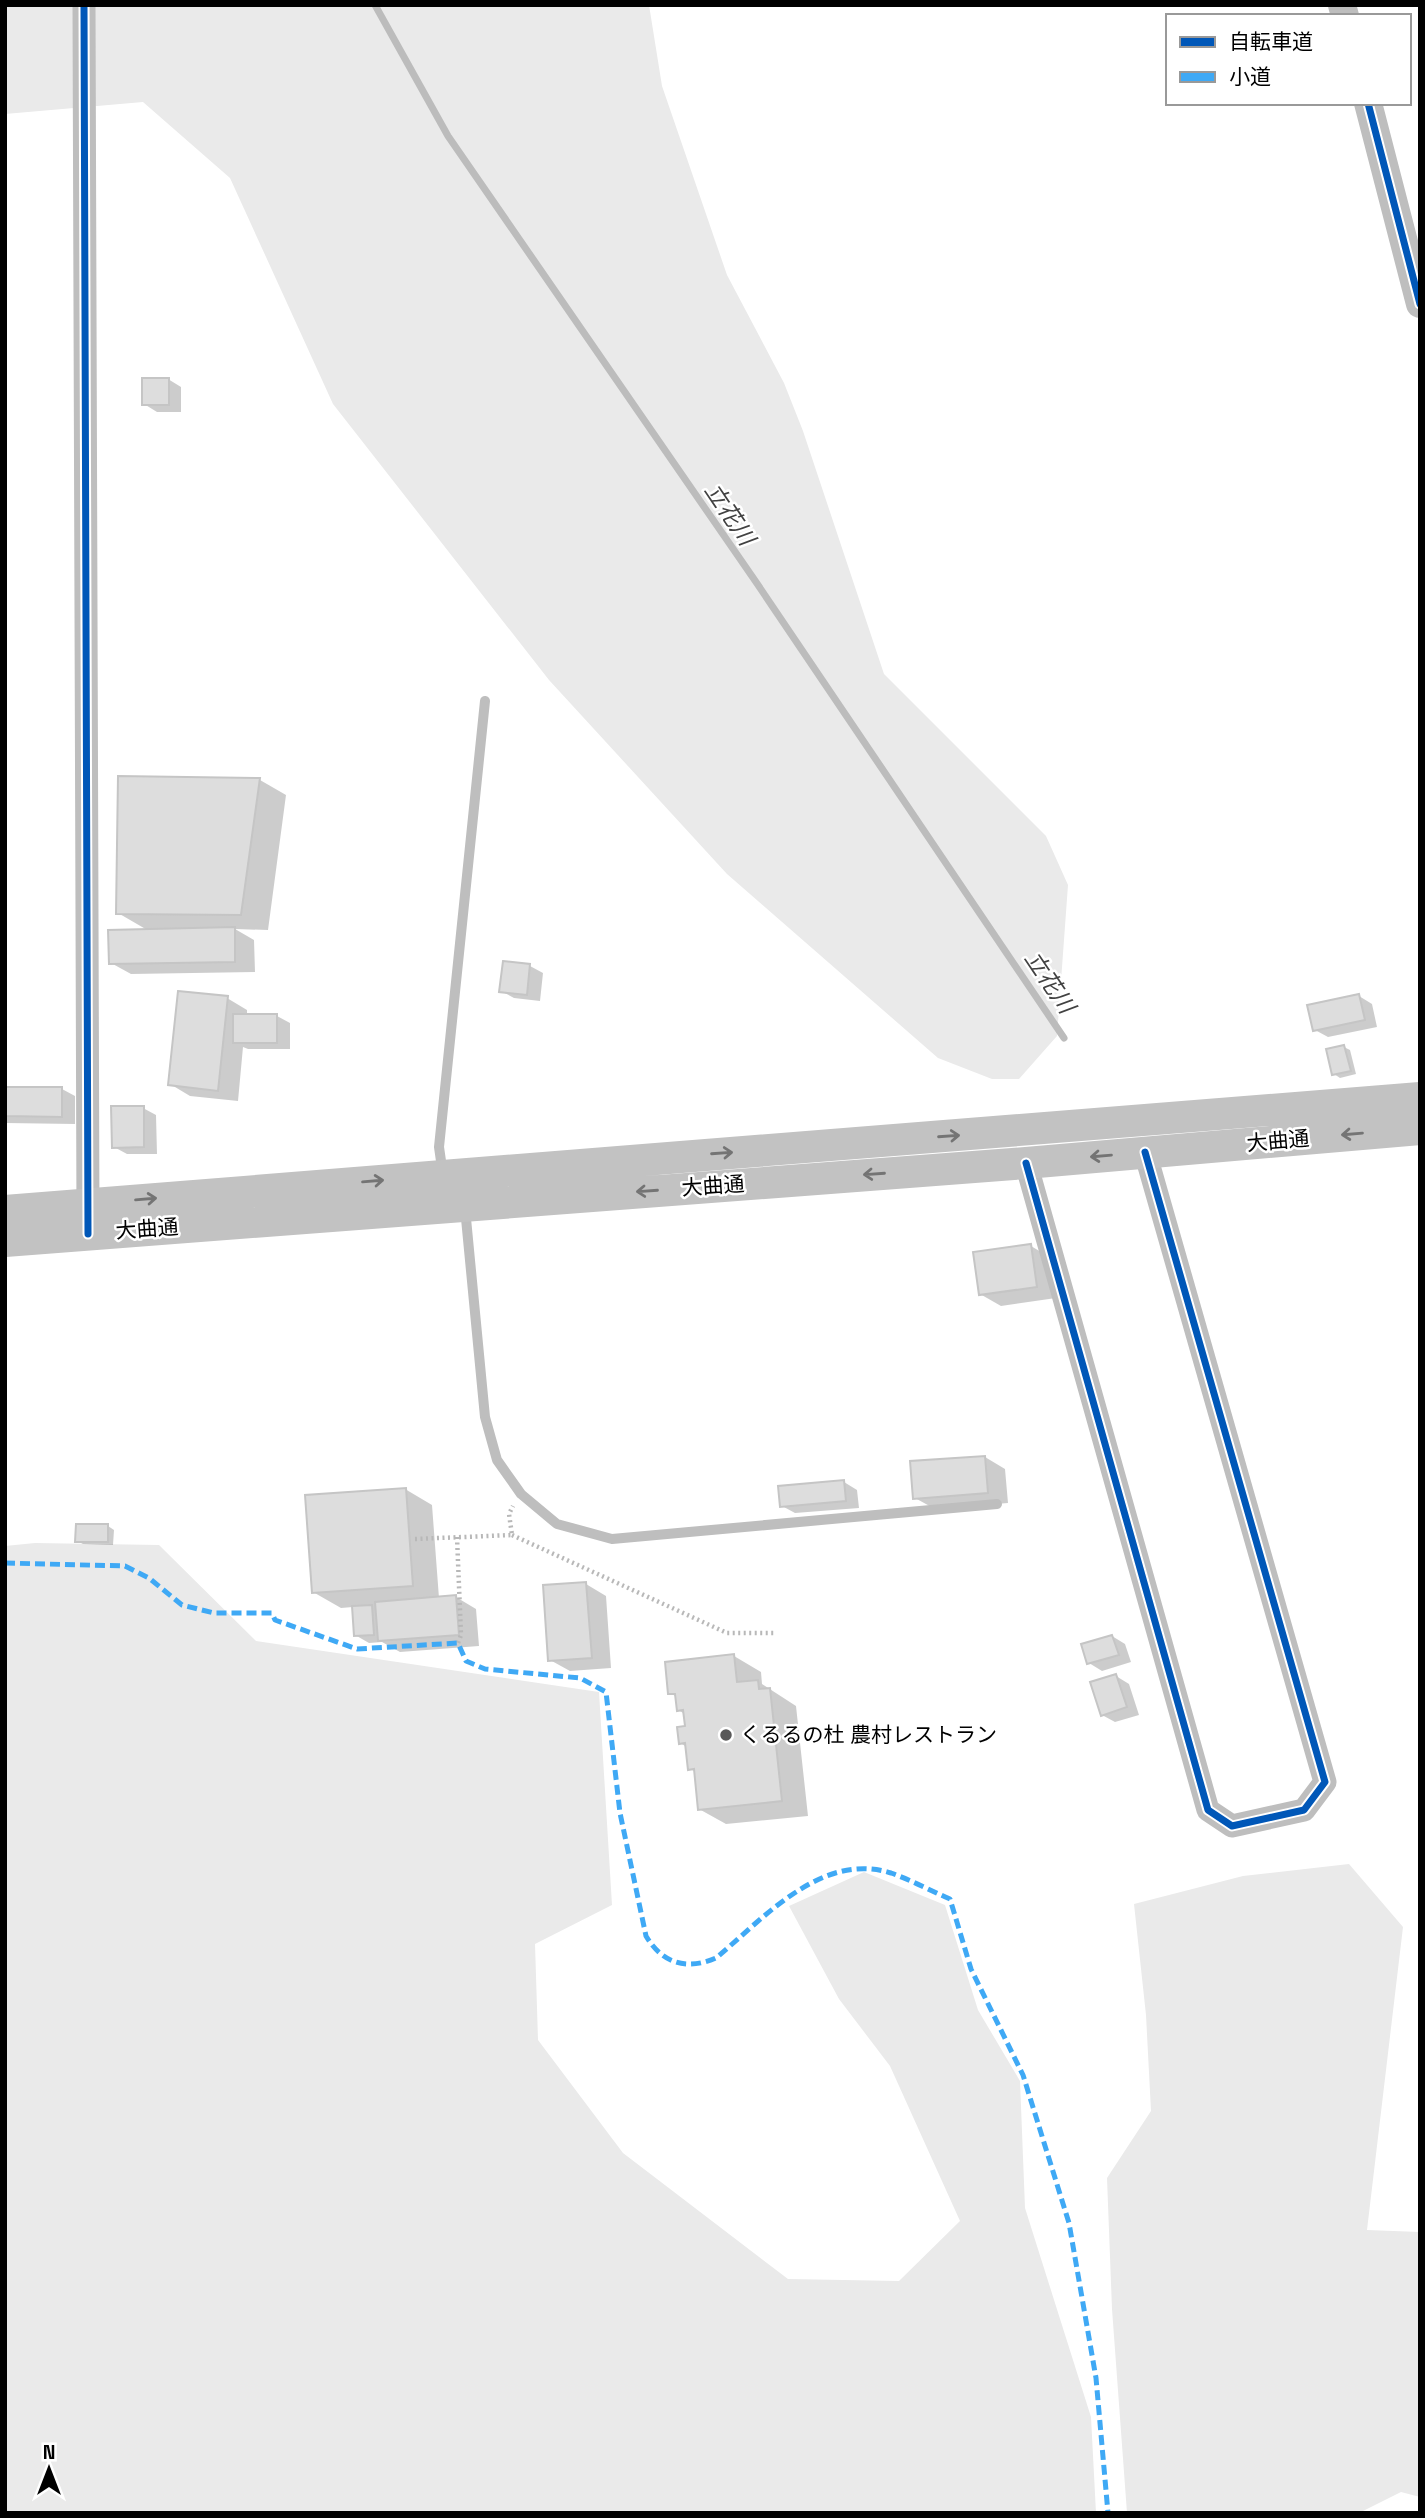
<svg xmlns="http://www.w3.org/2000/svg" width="1425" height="2518" viewBox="0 0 1425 2518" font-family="'Space Grotesk','Noto Sans JP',sans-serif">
<rect width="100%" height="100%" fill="#fff"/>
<path fill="#eaeaea" d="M 5,5 L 649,5 L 662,86 L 727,275 L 784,383 L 803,431 L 884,674 L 1046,836 L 1068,885 L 1057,1036 L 1019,1079 L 992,1079 L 938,1058 L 727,874 L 549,680 L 333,404 L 230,178 L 143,102 L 5,114 Z
M 35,1543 L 159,1545 L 256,1641 L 599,1692 L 612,1905 L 535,1944 L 538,2040 L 623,2153 L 788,2279 L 899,2281 L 960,2221 L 890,2066 L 839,1999 L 789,1906 L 864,1872 L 945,1905 L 978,2010 L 1020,2081 L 1025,2208 L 1091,2417 L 1096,2513 L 5,2513 L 5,1546 Z
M 1349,1864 L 1403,1927 L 1367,2230 L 1420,2232 L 1420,2497 L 1401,2492 L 1359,2513 L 1127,2513 L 1112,2309 L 1107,2178 L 1151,2111 L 1146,2015 L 1134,1904 L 1243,1876 Z"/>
<path fill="#0003" d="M 168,379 L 181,387 L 181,412 L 157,412 L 144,404 Z
M 260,780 L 286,795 L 268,930 L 235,929 L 254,940 L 255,972 L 131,974 L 111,963 L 149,931 L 118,913 Z
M 504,963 L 530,966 L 543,973 L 540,1001 L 514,998 L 501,991 Z
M 1359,996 L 1372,1004 L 1377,1027 L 1328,1037 L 1315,1030 Z
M 227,998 L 247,1010 L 247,1016 L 277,1016 L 290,1023 L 290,1049 L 248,1049 L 243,1047 L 238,1101 L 190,1096 L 170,1084 Z
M 1344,1047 L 1350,1050 L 1356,1074 L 1340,1078 L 1334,1074 Z
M 5,1088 L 62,1089 L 75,1096 L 75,1124 L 5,1123 Z
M 143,1108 L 156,1115 L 157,1154 L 127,1154 L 114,1147 Z
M 1031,1246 L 1051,1258 L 1056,1298 L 1001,1306 L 980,1294 Z
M 985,1457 L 1005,1469 L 1008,1503 L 935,1509 L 915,1498 Z
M 844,1482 L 857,1490 L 859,1508 L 795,1513 L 782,1506 Z
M 405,1489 L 432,1505 L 439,1598 L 456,1597 L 476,1609 L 479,1646 L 400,1652 L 382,1642 L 369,1643 L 355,1635 L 353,1607 L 341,1608 L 313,1592 Z
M 108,1526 L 114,1530 L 113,1545 L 83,1544 L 77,1541 Z
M 586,1584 L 606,1596 L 611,1668 L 570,1671 L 550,1660 Z
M 1112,1636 L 1125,1644 L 1131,1662 L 1102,1671 L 1089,1663 Z
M 734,1656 L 761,1672 L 762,1684 L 796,1706 L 808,1816 L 726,1824 L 699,1809 L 696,1772 L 690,1769 L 687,1747 L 680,1743 L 687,1728 L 685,1714 L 678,1710 L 677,1697 L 670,1693 Z
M 1116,1676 L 1129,1684 L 1139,1715 L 1115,1722 L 1102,1715 Z"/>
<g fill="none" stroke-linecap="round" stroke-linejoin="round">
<path stroke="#bcbcbc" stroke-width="7" d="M 375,5 L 448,136 L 756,582 L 1064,1038"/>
</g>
<path fill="#ddd" stroke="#c5c5c5" stroke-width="2" d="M 142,378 L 169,378 L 169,405 L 142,405 Z
M 118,776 L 260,778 L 241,915 L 116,914 Z
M 235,927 L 235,962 L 109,964 L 108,930 Z
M 503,961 L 530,964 L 527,995 L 499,992 Z
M 178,991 L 228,996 L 218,1091 L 168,1085 Z
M 1359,994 L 1365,1020 L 1313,1031 L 1307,1005 Z
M 233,1014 L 277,1014 L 277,1043 L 233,1043 Z
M 1344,1045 L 1351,1071 L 1332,1075 L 1326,1049 Z
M 5,1087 L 62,1087 L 62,1117 L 5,1116 Z
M 111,1106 L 144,1106 L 144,1147 L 112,1148 Z
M 1031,1244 L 1037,1287 L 979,1295 L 973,1252 Z
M 985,1456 L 988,1493 L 913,1499 L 910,1461 Z
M 844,1480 L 846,1501 L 780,1507 L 778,1486 Z
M 406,1488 L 413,1586 L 312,1593 L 305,1495 Z
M 76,1524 L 108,1524 L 108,1542 L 75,1542 Z
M 586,1582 L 592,1658 L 548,1661 L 543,1585 Z
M 456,1595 L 459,1635 L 378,1641 L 375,1602 Z
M 372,1605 L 374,1635 L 354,1636 L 352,1606 Z
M 1112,1635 L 1119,1655 L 1087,1664 L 1081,1644 Z
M 734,1654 L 737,1682 L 758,1680 L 759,1689 L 770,1688 L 782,1801 L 698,1810 L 694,1769 L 688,1770 L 685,1743 L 679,1744 L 677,1727 L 685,1726 L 683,1710 L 677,1711 L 675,1694 L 668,1694 L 665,1662 Z
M 1116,1674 L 1127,1707 L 1101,1716 L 1090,1682 Z"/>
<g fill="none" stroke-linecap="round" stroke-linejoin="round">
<path stroke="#b8b8b8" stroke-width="4.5" stroke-dasharray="2 3.5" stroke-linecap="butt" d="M 512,1535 L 727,1633 L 776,1633
M 457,1537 L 461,1635 L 458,1643
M 415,1539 L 512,1535 L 509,1514 L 513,1506"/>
<path stroke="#bebebe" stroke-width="10" d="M 443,1175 L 439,1147 L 485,701
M 465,1208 L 485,1417 L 497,1460 L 521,1494 L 557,1524 L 612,1539 L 997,1504"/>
<path stroke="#bebebe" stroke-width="23" d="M 84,5 L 88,1220
M 1026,1163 L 1208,1810 L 1232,1826 L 1304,1810 L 1325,1782 L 1145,1152"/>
<path stroke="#bebebe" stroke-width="28" d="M 1342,5 L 1345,16
M 1368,103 L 1420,304"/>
<path stroke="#c2c2c2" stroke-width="32" d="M 5,1211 L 1420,1098
M 5,1241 L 1026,1163 L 1420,1129"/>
<path stroke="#3fa9f5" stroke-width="5" stroke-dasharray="10 5" stroke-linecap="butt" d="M 5,1563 L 125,1566 L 149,1578 L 182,1605 L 214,1613 L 272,1613 L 275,1620 L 357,1649 L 458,1643 L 466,1661 L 485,1669 L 580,1678 L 606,1692 L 620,1813 L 646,1936 C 662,1963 686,1971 716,1958 C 764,1918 822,1851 891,1873 C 911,1880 931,1891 950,1899 L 971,1969 L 1023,2075 L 1069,2223 L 1096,2378 L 1108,2513"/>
<defs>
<path id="cycleway" d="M 84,5 L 88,1234
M 1368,103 L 1420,304
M 1026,1163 L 1208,1810 L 1232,1826 L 1304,1810 L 1325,1782 L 1145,1152"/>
</defs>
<use href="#cycleway" stroke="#fff" stroke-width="11"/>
<use href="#cycleway" stroke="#0057b8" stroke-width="7"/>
</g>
<defs><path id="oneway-shaft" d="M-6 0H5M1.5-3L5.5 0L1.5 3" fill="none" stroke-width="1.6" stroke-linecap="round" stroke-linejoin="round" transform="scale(1.75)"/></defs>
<g stroke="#747474">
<use href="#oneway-shaft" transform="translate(1352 1134) rotate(175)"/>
<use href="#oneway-shaft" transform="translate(949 1136) rotate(-4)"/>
<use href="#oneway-shaft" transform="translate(722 1153) rotate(-4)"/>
<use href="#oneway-shaft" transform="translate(1101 1156) rotate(175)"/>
<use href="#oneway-shaft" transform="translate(874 1174) rotate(176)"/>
<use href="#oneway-shaft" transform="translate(373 1181) rotate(-5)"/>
<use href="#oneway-shaft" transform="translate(647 1191) rotate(176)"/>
<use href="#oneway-shaft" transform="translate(146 1199) rotate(-5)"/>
</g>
<circle fill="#595959" stroke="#fff" stroke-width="2.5" cx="726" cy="1735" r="7"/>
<g text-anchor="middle" stroke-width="5" stroke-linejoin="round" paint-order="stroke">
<g font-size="21" fill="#000" stroke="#fff">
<text transform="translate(1278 1141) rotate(-5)" y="7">大曲通</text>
<text transform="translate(713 1186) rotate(-4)" y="7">大曲通</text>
<text transform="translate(147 1229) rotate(-4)" y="7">大曲通</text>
</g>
<g font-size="21" fill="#000" stroke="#fff" text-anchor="start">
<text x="740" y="1742">くるるの杜 農村レストラン</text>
</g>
<g font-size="23" font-style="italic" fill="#414141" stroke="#fff">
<text transform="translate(730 514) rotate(56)" y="8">立花川</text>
<text transform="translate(1050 982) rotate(56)" y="8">立花川</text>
</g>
</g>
<rect width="1425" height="2518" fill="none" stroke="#000000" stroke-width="14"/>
<rect x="1166" y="14" width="245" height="91" fill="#ffffff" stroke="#999999" stroke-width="2"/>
<rect x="1180" y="37" width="35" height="10" fill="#0057b8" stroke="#999999" stroke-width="2"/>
<text x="1229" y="49" font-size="21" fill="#000000">自転車道</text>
<rect x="1180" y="72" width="35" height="10" fill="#3fa9f5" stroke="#999999" stroke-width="2"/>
<text x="1229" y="84" font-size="21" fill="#000000">小道</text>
<g transform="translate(49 2469)" stroke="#ffffff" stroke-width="5" paint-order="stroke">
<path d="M0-5L12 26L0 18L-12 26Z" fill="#000000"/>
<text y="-10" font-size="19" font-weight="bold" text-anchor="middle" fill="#000000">N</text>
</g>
</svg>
